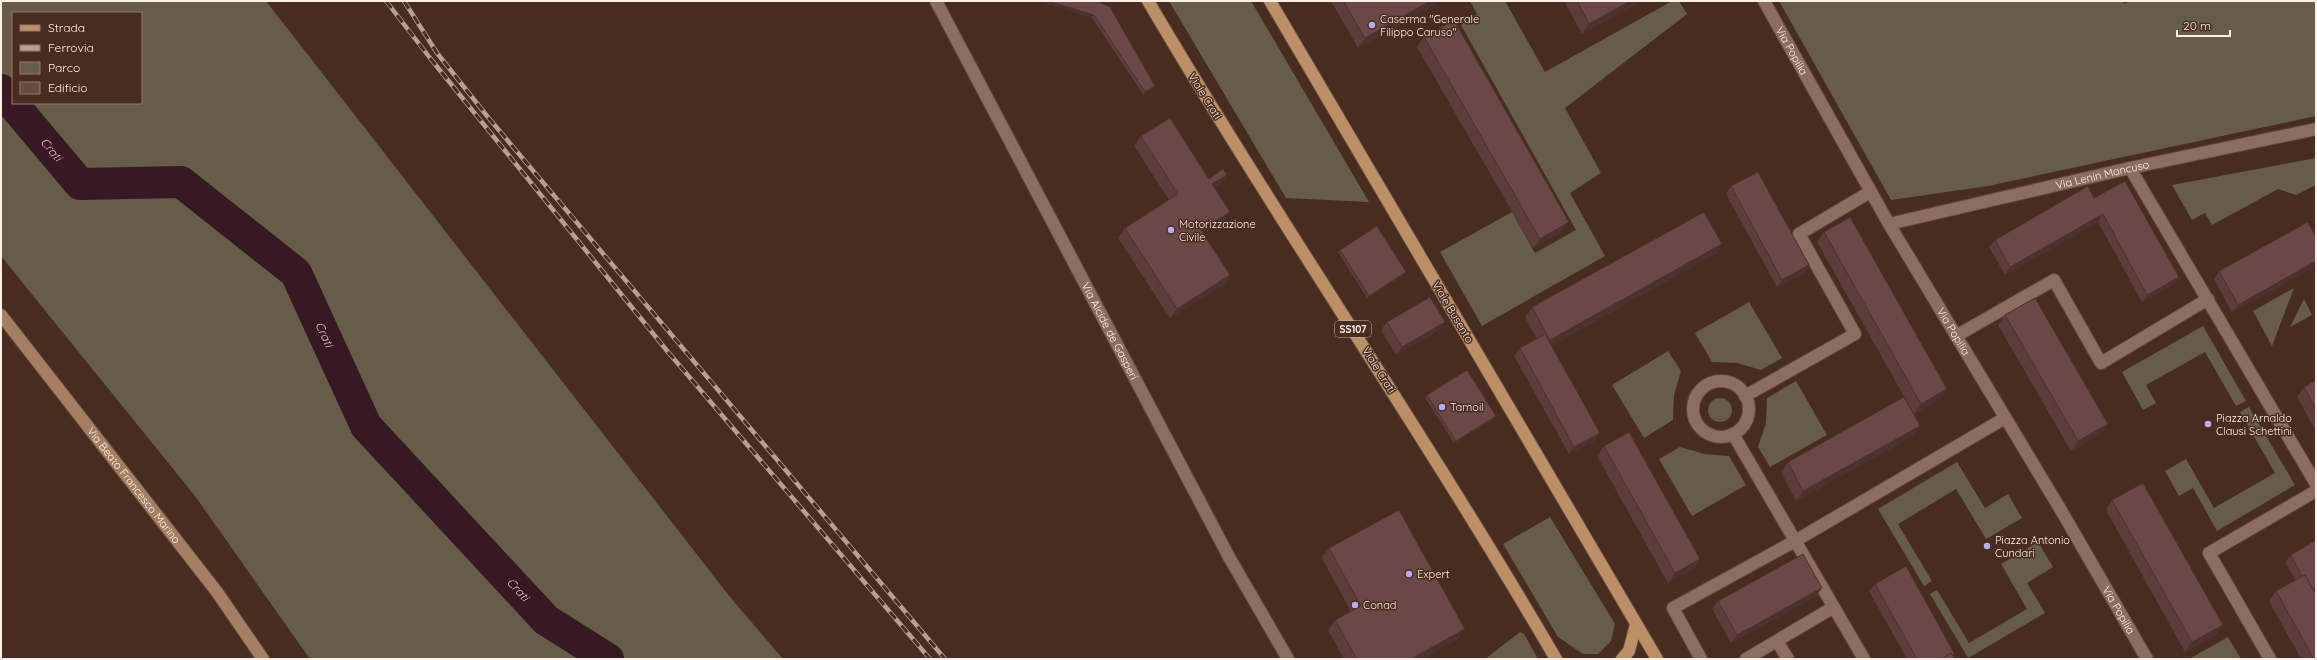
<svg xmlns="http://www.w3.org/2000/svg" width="2317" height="660" viewBox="0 0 2317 660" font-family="Quicksand,sans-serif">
<rect width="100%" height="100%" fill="#482c20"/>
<path fill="#655d47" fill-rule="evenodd" d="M1 1H266L730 597 783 659H310L195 496 1 256ZM13 13H141V103H13Z
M1169 1H1251L1369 202 1286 198Z
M1470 1H1505L1545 72 1672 1H1679L1687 14 1565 108 1601 173 1570 193 1605 256 1482 326 1440 252 1512 212 1535 253 1576 230 1461 25 1477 14Z
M1779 1H2316V116L1988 186 1891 200Z
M2316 158V185L2296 195 2278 189 2212 225 2205 213 2192 220 2172 185Z
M2294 288 2272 346 2253 311Z
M2304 299 2312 315 2290 327Z
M1749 302 1782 358 1761 370 1737 363 1712 362 1695 333Z
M2203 326 2246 401 2236 406 2205 352 2146 385 2156 403 2143 410 2122 372Z
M1668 351 1681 371 1674 395 1673 420 1644 438 1612 385Z
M1796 381 1827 435 1770 467 1758 447 1766 423 1767 398Z
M1708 410a12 12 0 1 1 24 0a12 12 0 1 1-24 0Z
M2249 407 2295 485 2217 531 2193 488 2179 496 2165 471 2186 459 2214 508 2275 473 2240 412Z
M1680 447 1704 454 1729 456 1746 485 1692 516 1659 459Z
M1957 462 1985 508 2008 494 2022 518 1986 539 1956 489 1898 524 1932 581 1924 586 1878 509Z
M1550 517 1615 624 1611 641 1598 654H1583L1558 637 1503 544Z
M2038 542 2053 567 2027 583 2045 613 1968 658 1930 594 1937 590 1969 643 2027 609 2001 564Z
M1520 632 1524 634 1538 659H1485Z
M2228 637 2241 659H2189Z"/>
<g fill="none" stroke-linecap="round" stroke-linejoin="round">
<path stroke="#361922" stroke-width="32" id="s1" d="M1 90 80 184 181 182 296 273 366 426 546 620 608 659"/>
<g stroke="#5f493e" stroke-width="14">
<g id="street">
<path id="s2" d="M936 1 1229 557 1288 659"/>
<path id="s3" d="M1764 1 1889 224 2062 512 2147 659"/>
<path d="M2130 168 2316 484"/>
<path id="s4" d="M1889 224 2130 168 2316 129"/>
<path d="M1956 336 2054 280 2101 363 2208 299"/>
<circle cx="1721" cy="409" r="28"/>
<path d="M1745 396 1855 334 1799 234 1870 192"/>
<path d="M1733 434 1864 659"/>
<path d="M1777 641 1788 659"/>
<path d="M1701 659 1673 608 1795 541 2005 418"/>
<path d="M1746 659 1834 607"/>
<path d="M2270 659 2209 553 2316 491"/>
</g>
</g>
<g stroke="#5f493e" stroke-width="14">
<g id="secondary">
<path id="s5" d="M1 315 217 592 263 659"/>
</g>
</g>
<g stroke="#5f493e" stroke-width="14">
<path id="primary" d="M1148 1C1279 223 1426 436 1556 659
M1270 1 1657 659
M1622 659 1629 651 1636 624"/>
</g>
<use href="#street" stroke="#8d6d5f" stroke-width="12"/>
<use href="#secondary" stroke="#a57e63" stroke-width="12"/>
<use href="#primary" stroke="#bc8f66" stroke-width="12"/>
<g stroke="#b5a097" stroke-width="4.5">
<path id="rail" d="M386 1 430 58 668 352 930 659
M404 1 437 53 487 116 945 659"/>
</g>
<use href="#rail" stroke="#482c20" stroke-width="3" stroke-dasharray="9" stroke-linecap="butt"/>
</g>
<path fill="#5c3d3b" d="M1043 1H1097L1153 89 1143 94 1092 18 1042 2Z
M1331 1H1440L1358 48Z
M1564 1H1641L1582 34Z
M2122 1H2130L2124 4Z
M1424 37 1562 232 1533 248 1417 47Z
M1141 136 1209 179 1227 175 1220 185 1215 188 1230 212 1223 222 1203 234 1230 275 1223 285 1170 318 1118 238 1125 228 1169 200 1134 146Z
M1731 186 1809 265 1804 273 1777 287 1726 194Z
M2094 198 2179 277 2173 285 2142 302 2098 222 2005 275 1989 247 1995 240Z
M1824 232 1940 399 1914 414 1817 242Z
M2316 237V266L2232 312 2214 279 2219 271Z
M1722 244 1715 254 1551 346 1594 441 1569 454 1514 356 1520 348 1537 339 1525 317 1532 307Z
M1340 250 1406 272 1404 275 1367 298 1338 252Z
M2005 315 2108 424 2101 434 2071 451 1998 325Z
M1387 322H1445L1439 330 1396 355 1381 330Z
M2316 380V431L2297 397 2304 387Z
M1427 395 1496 416 1494 419 1454 443 1425 398Z
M1920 426 1913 436 1796 501 1781 472 1788 462Z
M1604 446 1700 559 1693 569 1668 583 1597 456Z
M2112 500 2216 635 2185 652 2106 510Z
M2316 540V593L2315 594 2316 659H2301L2269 601 2276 591 2295 580 2285 562 2291 555Z
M1329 548 1465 629 1458 639 1422 659H1344L1328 630 1335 620 1351 612 1322 558Z
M1875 584 1954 653 1953 656 1955 659H1907L1869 591Z
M1816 596 1731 643 1712 609 1718 601Z"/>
<path fill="#4b3230" d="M1043 1H1048L1094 15 1092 18 1042 2Z
M1430 1H1440L1358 48 1365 38Z
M1630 1H1641L1582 34 1589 24Z
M2126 1H2130L2124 4Z
M1155 86 1153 89 1143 94 1145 92Z
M1227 175 1220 185 1205 194 1212 184Z
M1230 212 1223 222 1194 240 1201 230Z
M2103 214 2098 222 2005 275 2010 267Z
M1569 222 1562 232 1533 248 1540 239Z
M1722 244 1715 254 1543 350 1550 340Z
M2316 261V266L2232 312 2238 305Z
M1809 265 1804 273 1777 287 1782 280Z
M1406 272 1404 275 1367 298 1369 296Z
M1230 275 1223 285 1170 318 1177 309Z
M2179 277 2173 285 2142 302 2147 295Z
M1445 322 1439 330 1396 355 1402 347Z
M1947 389 1940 399 1914 414 1921 404Z
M1496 416 1494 419 1454 443 1456 441Z
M2108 424 2101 434 2071 451 2078 441Z
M1920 426 1913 436 1796 501 1803 491Z
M1600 433 1594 441 1569 454 1574 447Z
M1700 559 1693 569 1668 583 1675 573Z
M1822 588 1816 596 1731 643 1737 635Z
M2316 588V593L2305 599 2311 591Z
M2223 625 2216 635 2185 652 2192 642Z
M1465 629 1458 639 1422 659H1411Z"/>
<path fill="#6b4745" stroke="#4b3230" d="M1048 1H1097L1110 7 1155 86 1145 92 1094 15Z
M1343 1H1430L1365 38Z
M1577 1H1630L1589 24Z
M1454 20 1569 222 1540 239 1424 37Z
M1170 118 1209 179 1223 169 1227 175 1212 184 1230 212 1201 230 1230 275 1177 309 1125 228 1178 194 1141 136Z
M1758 172 1809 265 1782 280 1731 186Z
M2125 181 2179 277 2147 295 2103 214 2010 267 1995 240 2088 186 2094 198Z
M1704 212 1722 244 1550 340 1532 307Z
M1850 217 1947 389 1921 404 1824 232Z
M2308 222 2316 237V261L2238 305 2219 271Z
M1377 226 1406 272 1369 296 1340 250Z
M1430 297 1445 322 1402 347 1387 322Z
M2035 298 2108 424 2078 441 2005 315Z
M1545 334 1600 433 1574 447 1520 348Z
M1467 370 1496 416 1456 441 1427 395Z
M2316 380V409L2304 387Z
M1904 397 1920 426 1803 491 1788 462Z
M1629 432 1700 559 1675 573 1604 446Z
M2143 483 2223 625 2192 642 2112 500Z
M1399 510 1465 629 1411 659H1357L1335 620 1361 606 1329 548Z
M2316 540V588L2313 590 2305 575 2302 576 2291 555Z
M1803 554 1822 588 1737 635 1718 601Z
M1906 566 1954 653 1952 655 1951 653 1942 659H1917L1875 584Z
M2305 575 2316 595V659H2314L2276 591Z
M1951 653 1955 659H1942Z"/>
<g fill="#baaaf6" stroke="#482c20" stroke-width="1.5">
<circle cx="1372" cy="25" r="4"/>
<circle cx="1171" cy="230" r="4"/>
<circle cx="1442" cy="407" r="4"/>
<circle cx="2208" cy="424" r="4"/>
<circle cx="1987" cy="546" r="4"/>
<circle cx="1409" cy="574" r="4"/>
<circle cx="1355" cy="605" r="4"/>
</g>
<g text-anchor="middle" stroke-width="3" stroke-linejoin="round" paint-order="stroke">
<rect fill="#482c20" stroke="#c7b4ac" stroke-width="1" x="1335" y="321" width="36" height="16" rx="3"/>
<g font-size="10" font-weight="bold" fill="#feefe8">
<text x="1353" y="333">SS107</text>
</g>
<g font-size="11" fill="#feefe8" stroke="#482c20" text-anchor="start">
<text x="1380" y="23">Caserma "Generale<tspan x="1380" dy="13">Filippo Caruso"</tspan></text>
<text x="1179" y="228">Motorizzazione<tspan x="1179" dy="13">Civile</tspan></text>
<text x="1450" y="411">Tamoil</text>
<text x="2216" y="422">Piazza Arnaldo<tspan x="2216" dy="13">Clausi Schettini</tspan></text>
<text x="1995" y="544">Piazza Antonio<tspan x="1995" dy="13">Cundari</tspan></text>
<text x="1417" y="578">Expert</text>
<text x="1363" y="609">Conad</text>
</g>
<g font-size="11" fill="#feefe8" stroke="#482c20">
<text dy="4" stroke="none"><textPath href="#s3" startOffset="57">Via Popilia</textPath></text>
<text transform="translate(1205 96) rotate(58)" y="4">Viale Crati</text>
<text dy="4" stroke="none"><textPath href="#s4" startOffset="219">Via Lenin Mancuso</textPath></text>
<text transform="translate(1453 312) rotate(59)" y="4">Viale Busento</text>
<text dy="4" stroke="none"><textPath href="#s2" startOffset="373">Via Alcide de Gasperi</textPath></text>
<text dy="4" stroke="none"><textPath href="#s3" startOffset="381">Via Popilia</textPath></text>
<text transform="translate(1379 370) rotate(58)" y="4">Viale Crati</text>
<text dy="4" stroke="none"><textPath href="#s5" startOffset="216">Via Beato Francesco Marino</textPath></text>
<text dy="4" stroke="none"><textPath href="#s3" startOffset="705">Via Popilia</textPath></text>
</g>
<g font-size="12" font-style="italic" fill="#f2b1c4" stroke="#482c20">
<text dy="4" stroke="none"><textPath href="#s1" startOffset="78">Crati</textPath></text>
<text dy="4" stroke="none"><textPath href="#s1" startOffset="438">Crati</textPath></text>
<text dy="4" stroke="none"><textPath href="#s1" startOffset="762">Crati</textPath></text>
</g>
</g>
<rect width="2317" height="660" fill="none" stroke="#feefe8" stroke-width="4"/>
<rect x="12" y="12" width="130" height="92" fill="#482c20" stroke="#917a70"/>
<rect x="20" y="25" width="20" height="6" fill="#bc8f66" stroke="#917a70"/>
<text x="48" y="32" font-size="12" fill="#feefe8">Strada</text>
<rect x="20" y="45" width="20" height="6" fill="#b5a097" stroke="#917a70"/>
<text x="48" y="52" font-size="12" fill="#feefe8">Ferrovia</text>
<rect x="20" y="62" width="20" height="12" fill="#655d47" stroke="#917a70"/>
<text x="48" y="72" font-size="12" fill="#feefe8">Parco</text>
<rect x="20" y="82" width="20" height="12" fill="#6b4745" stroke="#917a70"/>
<text x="48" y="92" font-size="12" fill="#feefe8">Edificio</text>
<path d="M2177 30v6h53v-6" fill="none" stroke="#feefe8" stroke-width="2"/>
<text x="2183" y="30" font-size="12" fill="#feefe8" stroke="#482c20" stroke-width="3" paint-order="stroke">20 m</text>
</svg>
